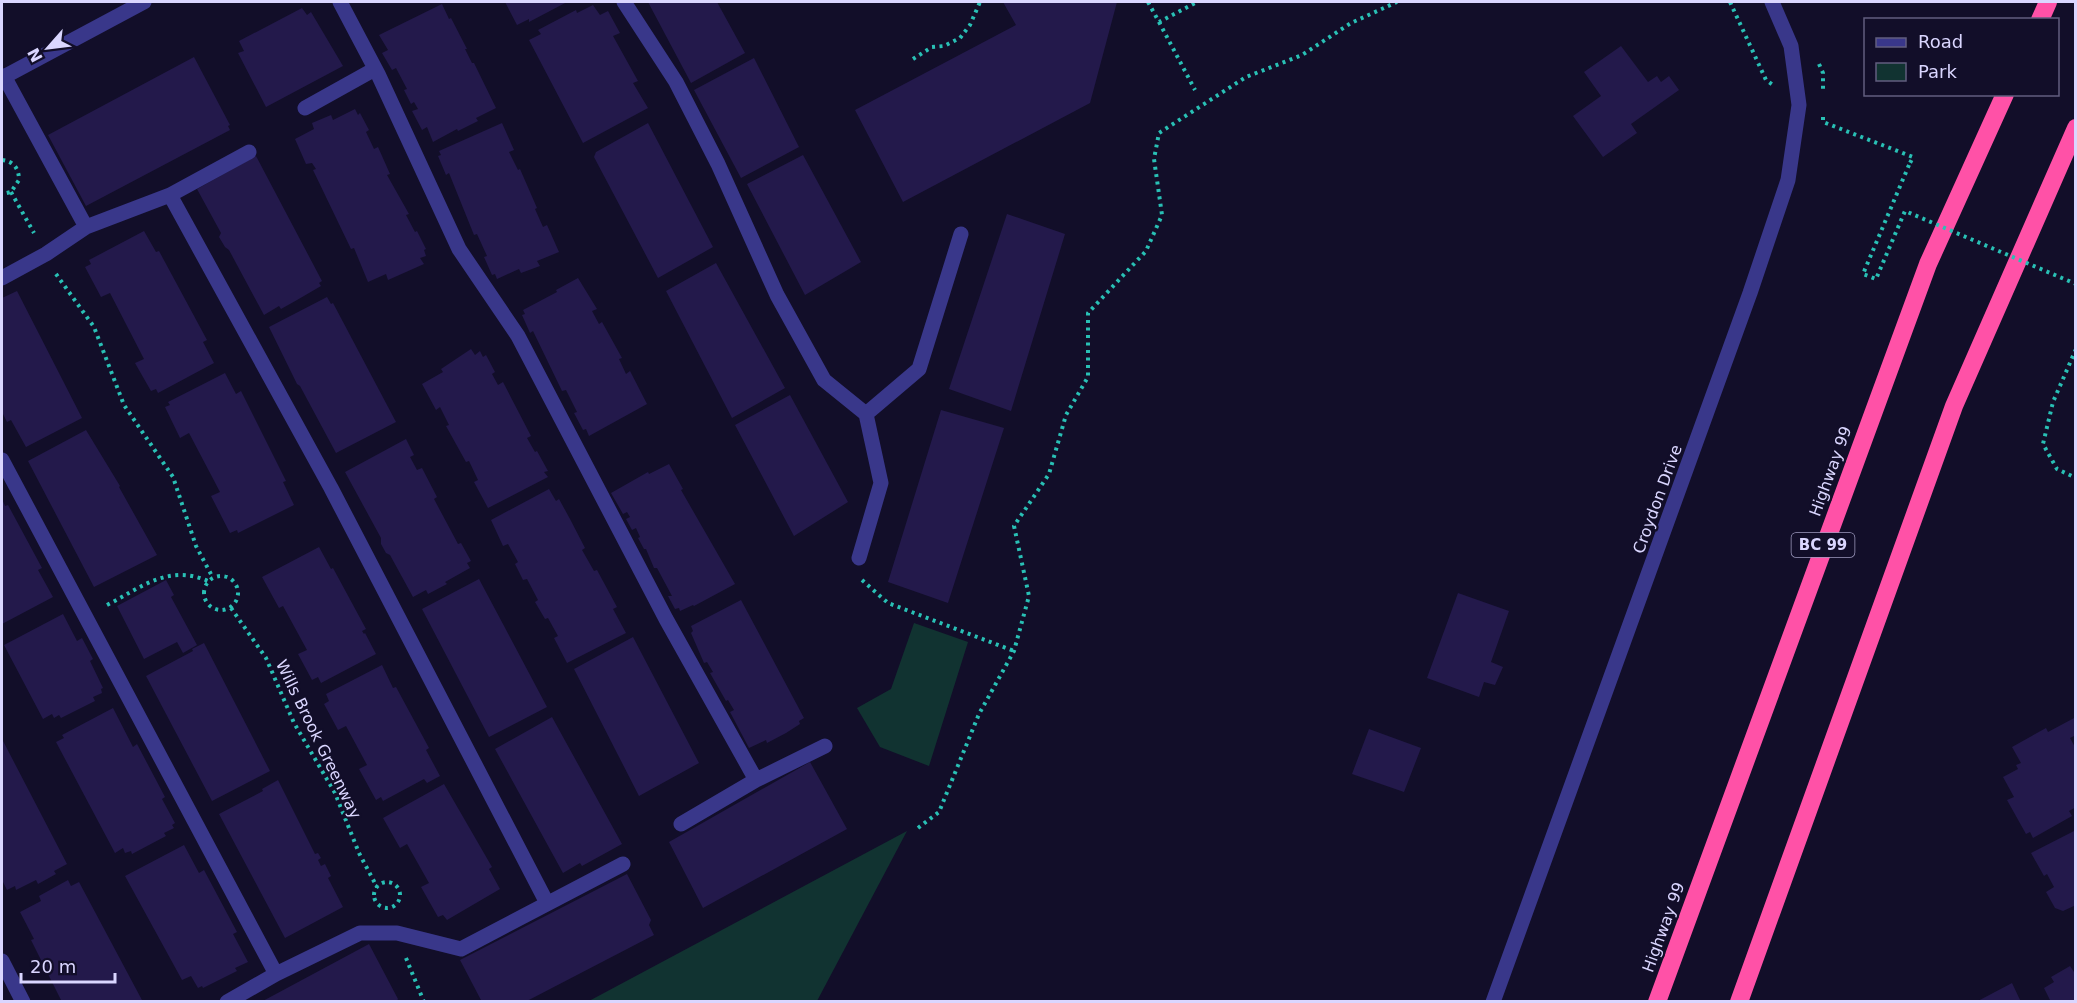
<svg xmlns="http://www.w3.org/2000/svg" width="2077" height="1003" viewBox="0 0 2077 1003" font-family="'DejaVu Sans',sans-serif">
<rect width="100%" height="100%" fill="#120e29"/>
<path fill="#113331" d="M914 623 968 642 929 766 880 747 857 708 891 689Z
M907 831 817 1001H589Z"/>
<path fill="#23194b" d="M505 2H567L529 22V19L517 25Z
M648 2H717L745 53 691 83Z
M1003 2H1117L1090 103 903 202 855 110 1016 25Z
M442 4 449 19 451 18 467 49H465L472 63H474L496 108 476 118 478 121 458 131 457 129 433 142 427 127 422 130 412 111 418 109 414 102 411 104 404 90 407 89 396 68 392 70 382 53 388 50 379 35Z
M593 5 600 15 608 11 620 33 613 36 638 81 633 83 648 108 583 143 529 40 541 34 538 30 576 10 577 13Z
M302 8 307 15 311 12 343 66 266 107 238 53 244 51 239 41Z
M1621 46 1648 82 1657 76 1661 82 1669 76 1679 90 1631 124 1637 133 1603 157 1573 116 1601 96 1584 72Z
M194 57 230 125 228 126 230 130 86 206 48 135Z
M754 58 799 147 741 178 694 90Z
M355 109 358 115 360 113 369 130 366 132 374 149 378 147 390 174 387 175 409 214 406 215 415 232 417 231 426 249 424 250 426 256 420 258 424 264 388 280 386 274 368 282 354 248 351 249 313 170 316 169 312 163 306 164 295 139 314 129 312 123 331 115 333 120Z
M502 123 514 150 509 152 518 170 520 169 537 208 535 209 543 227 547 225 559 252 537 261 540 266 521 273 519 269 497 279 495 274 492 275 484 257 487 256 477 234 474 235 449 173 446 175 438 156 441 155 439 151Z
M648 123 713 247 658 278 594 157 596 152Z
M803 155 861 262 805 295 747 184Z
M256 156 322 281 319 283 321 286 297 300 281 309 279 306 264 315 229 250 225 247 219 237 221 233 197 189Z
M1007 214 1065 234 1011 411 949 389Z
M144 231 156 252 159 251 207 340 203 342 214 363 158 393 156 389 151 391 135 363 144 359 110 293 101 297 85 267 91 264 89 260Z
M716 263 785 388 732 418 666 291Z
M578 278 597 309 592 311 599 324 602 322 622 358 619 359 626 374 630 371 647 404 589 436 586 429 583 430 574 413 577 412 566 390 562 391 533 331 530 333 522 315 525 314 523 310 557 292 556 290Z
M17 291 82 418 26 447 11 420 7 422 2 412V298Z
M327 297 331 304 333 303 396 422 336 453 300 386 297 384 269 327Z
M471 349 475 355 480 351 483 357 486 355 495 372 492 374 498 385 503 382 531 436 527 438 535 452 537 451 548 471 544 472 548 477 488 508 474 482 478 480 469 461 466 462 446 426 449 425 440 407 436 410 422 384 443 372 441 369Z
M225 373 236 394 241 391 286 481 283 482 294 505 238 533 237 530 230 533 211 496 220 492 189 433 180 438 165 407 170 405 168 402Z
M790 395 848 502 794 536 735 425Z
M941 410 1004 428 948 603 888 582Z
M86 430 120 486 119 487 157 555 94 587 28 461Z
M406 439 414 455 410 457 417 470 422 468 437 497 434 499 458 544 461 543 471 561 467 563 470 568 445 582 447 584 428 594 426 590 413 597 390 555 386 553 381 544V538L345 472Z
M669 464 683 489 681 490 735 584 694 606 693 605 680 611 679 608 675 609 668 596H672L657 568H654L646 549H644L638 538 640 537 636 528 632 530 626 519 630 517 627 512 623 514 611 493 648 472 649 474Z
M549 489 556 501 559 499 570 519 585 548 582 550 594 571 597 570 617 607 613 609 626 633 567 663 554 638 558 636 548 618 545 619 535 602 538 600 527 579 523 580 515 564 518 562 508 544 503 546 491 520Z
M2 499 5 506 8 505 42 568 38 570 53 597 2 624Z
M319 547 331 569 333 568 366 629 362 631 364 634 365 633 376 654 321 683 318 677 312 680 298 654 307 650 283 606 279 608 262 577Z
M479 579 547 707 489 737 422 609Z
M166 580 174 595 171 597 197 645 183 653 177 642 144 659 117 606Z
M1458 593 1509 611 1491 662 1503 667 1495 685 1484 682 1479 697 1427 678Z
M741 600 804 718 799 721 800 724 786 733 767 743 766 740 749 748 730 712 734 710 728 700 726 701 710 673 713 672 707 662 704 663 691 633 693 631 691 626Z
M63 614 77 641 82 638 93 659 90 661 103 688 101 689 102 693 93 697 95 701 61 718 59 715 54 718 52 714 43 719 4 645Z
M633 637 699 763 639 796 574 669Z
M204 643 270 771 212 801 146 676 193 651 192 649Z
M382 665 393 688 396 687 429 748 426 750 440 776 427 783 424 779 383 801 381 797 376 800 359 769 367 765 346 726 338 730 324 704 329 701 326 694Z
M113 708 133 747 137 744 165 797 162 799 175 823 172 825 174 828 164 833 166 836 132 854 131 851 125 853 123 848 115 853 56 742 64 738 62 735Z
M552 717 622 844 582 866 580 863 563 873 495 749Z
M2076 717V735L2070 738 2076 749V807L2069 811 2072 816 2033 838 2030 832 2026 834 2007 800 2014 797 2003 777 2018 769 2016 765 2021 763 2012 747 2046 728 2048 732Z
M1369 729 1421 748 1404 792 1352 774Z
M2 739 67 864 54 871 56 874 38 884 36 880 16 890 15 886 7 890 2 880Z
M810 762 847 829 703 908 669 842Z
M278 780 315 854 318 853 321 858 318 860 321 866 325 864 331 876 328 878 343 907 285 938 219 814 263 791 262 789Z
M444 784 492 867 489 869 500 889 447 920 443 915 438 917 421 887 429 883 407 844 400 848 383 818Z
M2076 830V905L2063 911 2055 908 2046 892 2054 887 2047 874 2044 876 2031 853Z
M184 845 199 873 204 870 237 932 233 934 248 962 235 968 237 971 203 988 202 986 198 988 191 976 182 980 125 876Z
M627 874 651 920 649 925 654 935 525 1002H482L460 960Z
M68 880 71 886 79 882 143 1002H62L31 940 34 939 20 912 41 901 39 896Z
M369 944 398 999 396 1002H261Z
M2070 966 2074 972 2076 971V1002H2051L2044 988 2054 982 2051 977Z
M2012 983 2021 1002H1976Z"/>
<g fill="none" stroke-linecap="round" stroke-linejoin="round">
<path stroke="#29c0b5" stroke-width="4" stroke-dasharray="3 4.5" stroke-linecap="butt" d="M1148 2 1159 22 1197 2
M1730 2 1766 80 1773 85
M1159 22 1195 90
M913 59 932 47 944 46 960 38 970 25 980 2
M1819 64 1823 73V89
M1823 117V122L1913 157 1909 165
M2 160C13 161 19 168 19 180L11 192 2 194
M11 192 34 233
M56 274 94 327 124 405 173 477 196 546 213 578
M2076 349 2053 402 2043 444 2057 469 2076 478
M204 593a17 17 0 1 1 34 0a17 17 0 1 1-34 0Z
M862 580 888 603 1014 651
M107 605C142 587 168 564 208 581
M231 608 266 658 294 723 335 793 359 853 377 887
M918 828 939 812 979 714 1014 651 1029 596 1014 526 1049 474 1066 415 1088 377V313L1146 251 1162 215 1154 159 1159 133 1246 77 1302 55 1351 23 1397 2
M374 895a13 13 0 1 1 26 0a13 13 0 1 1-26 0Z
M406 958 424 1002"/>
<path stroke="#39378a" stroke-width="15" d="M340 2 378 74 459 249 518 336 666 619 756 780
M624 2 676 82 718 164 777 295 824 380 866 414 881 483 859 558
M305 108 375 69
M170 195 331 488 547 903
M86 227 170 195 249 152
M2 278 46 254 86 227 4 76
M866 414 919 369 961 234
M2 460 276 974
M681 824 756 780 825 746
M2 961 23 1002
M227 1002 276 974 360 933H397L461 949 623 864"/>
<path stroke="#39378a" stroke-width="15" d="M2 78 144 2"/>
<path stroke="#39378a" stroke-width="15" d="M1493 1002 1750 293 1788 180 1799 105 1791 46 1772 2"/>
<path stroke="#ff51a7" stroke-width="18" d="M2040 20 2048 2
M1657 1002 1928 264 2005 94
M1739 1002 1954 406 2076 128"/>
<path stroke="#29c0b5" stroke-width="4" stroke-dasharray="3 4.5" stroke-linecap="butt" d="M1909 165 1863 274 1876 279 1905 211 2076 284"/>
</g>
<g text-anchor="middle" stroke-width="4.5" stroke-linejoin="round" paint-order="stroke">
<rect fill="#120e29" stroke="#9e9abf" stroke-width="1.5" x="1791.5" y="533" width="63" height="24" rx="4.5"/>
<g font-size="15" font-weight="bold" fill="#dad6ff">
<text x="1823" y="550">BC 99</text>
</g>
<g font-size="16" fill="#dad6ff" stroke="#120e29">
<text transform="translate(1830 471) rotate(-70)" y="6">Highway 99</text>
<text transform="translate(1657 499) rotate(-70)" y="6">Croydon Drive</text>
<text transform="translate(319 739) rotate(64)" y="6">Wills Brook Greenway</text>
<text transform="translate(1663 927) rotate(-70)" y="6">Highway 99</text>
</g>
</g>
<rect width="2077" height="1003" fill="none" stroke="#dad6ff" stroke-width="6"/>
<rect x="1864" y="18" width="195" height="78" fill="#120e29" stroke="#625e7f" stroke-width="1.5"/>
<rect x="1876" y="38" width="30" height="9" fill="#39378a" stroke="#625e7f" stroke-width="1.5"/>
<text x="1918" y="48" font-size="18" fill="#dad6ff">Road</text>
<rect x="1876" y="63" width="30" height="18" fill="#113331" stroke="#625e7f" stroke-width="1.5"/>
<text x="1918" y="78" font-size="18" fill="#dad6ff">Park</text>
<g transform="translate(48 48) rotate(242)" stroke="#120e29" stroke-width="4.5" paint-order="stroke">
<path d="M0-4.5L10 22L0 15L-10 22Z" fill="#dad6ff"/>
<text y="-9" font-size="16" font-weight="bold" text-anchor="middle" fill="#dad6ff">N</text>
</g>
<path d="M21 973v9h94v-9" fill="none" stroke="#dad6ff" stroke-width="3"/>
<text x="30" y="973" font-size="18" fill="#dad6ff" stroke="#120e29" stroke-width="4.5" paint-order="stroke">20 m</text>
</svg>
